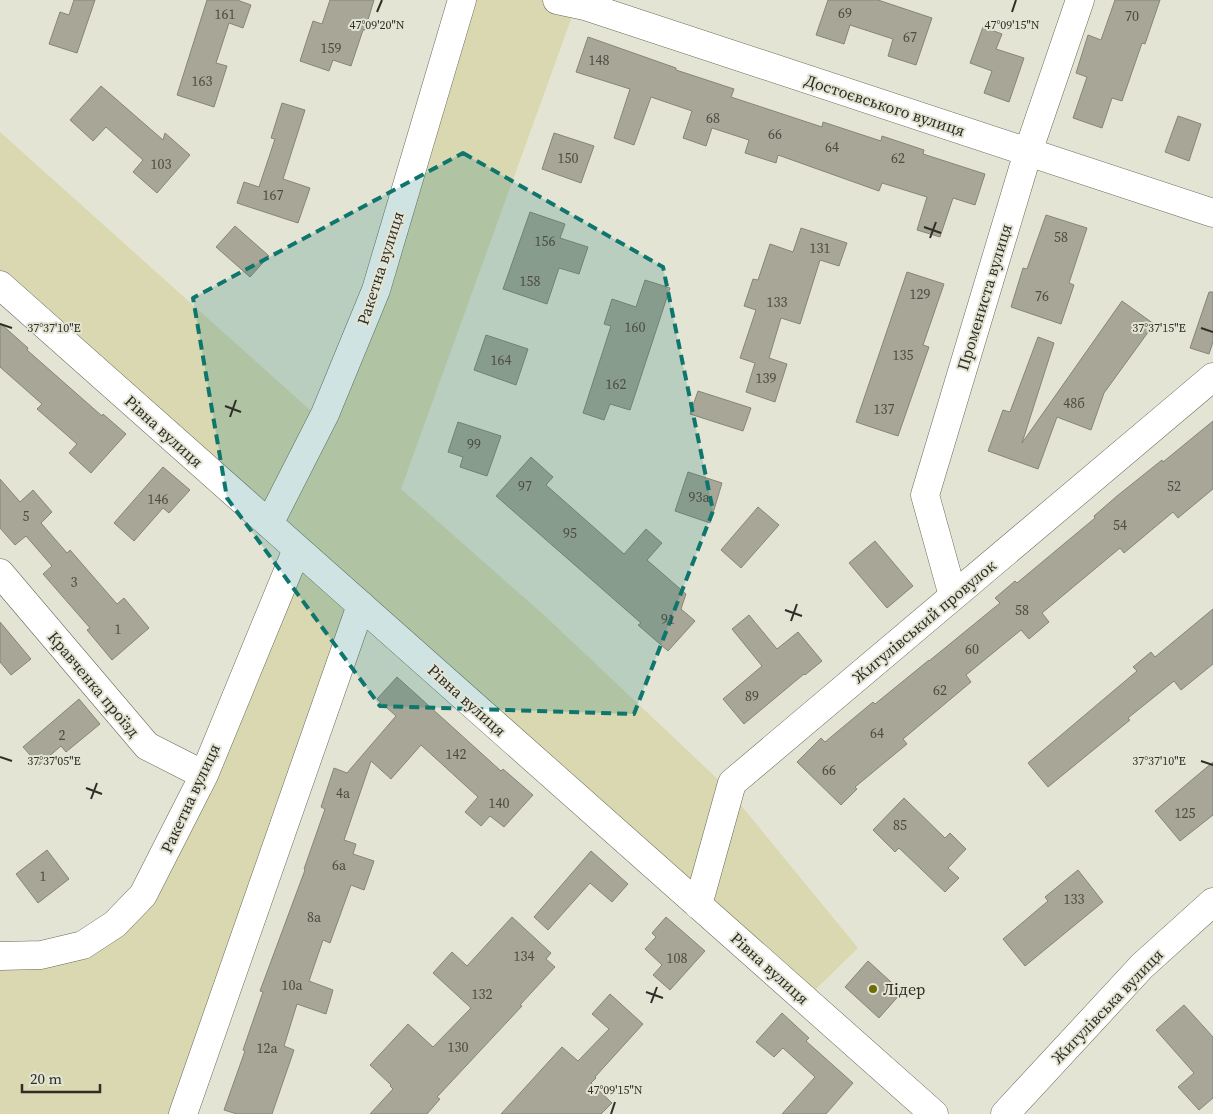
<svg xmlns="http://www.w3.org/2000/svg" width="1213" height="1114" viewBox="0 0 1213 1114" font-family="'Source Serif 4',serif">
<rect width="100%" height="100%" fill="#e4e4d4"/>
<path fill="#d9d8b1" d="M471 0H578L401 489 543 614 725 786 695 891 356 593 174 1114H0V967L121 931 305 549 0 279V132L329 427Z
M735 798 858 948 812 993 707 901Z"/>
<path fill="#a7a697" stroke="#868676" d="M74 0H95L77 53 49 44 60 12 69 15Z
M207 0H237L251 5 243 28 229 23 216 63 227 66 214 107 177 95Z
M330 0H374L365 30H363L351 66 333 60 329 71 300 61 313 21 322 24Z
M828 0H878L932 18 916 65 888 56 893 39 850 25 844 44 816 35Z
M1115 0H1160L1145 44 1142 43 1122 101 1112 98 1102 128 1073 118 1087 77 1076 73 1088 35 1101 40Z
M983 27 1002 34 996 49 1024 58 1009 102 984 93 992 71 970 63Z
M588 37 676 68V70L734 89 731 97 822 127 823 122 881 141 882 136 924 150 923 154 985 174 975 205 953 198 940 237 917 230 927 197 882 183 879 191 778 155 776 163 745 153 749 140 712 128 706 146 683 138 692 111 651 97 634 145 614 138 630 89 576 72Z
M101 86 163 140 165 133 190 155 157 193 133 172 143 160 106 127 93 141 70 120Z
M282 103 305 110 283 179 310 188 298 223 237 203 244 182 259 187 275 139 271 138Z
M1178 116 1201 124 1189 161 1165 152Z
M554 133 594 146 581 183 542 169Z
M530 212 565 224 560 238 588 247 579 274 559 268 547 304 503 289Z
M1046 215 1087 228 1069 283 1074 285 1061 324 1011 307 1023 268 1027 269Z
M235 226 269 256 250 277 216 247Z
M801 228 847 243 839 266 820 260 800 324 781 318 769 358 787 364 775 402 746 392 755 363 740 358 756 310 744 306 753 279 758 280 770 244 793 252Z
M907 272 944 284 923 345 929 347 898 436 856 422Z
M645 280 670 288 630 410 610 404 604 420 583 413 611 326 604 324 612 299 636 307Z
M1209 292H1213V342L1209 354 1190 348Z
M1122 301 1154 324 1104 393 1091 430 1057 417 1038 469 988 451 1003 410 1010 412 1038 337 1054 343 1022 443Z
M0 323 28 348 27 350 102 416 103 414 126 434 91 473 69 453 77 444 37 409 42 404 0 367Z
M486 335 528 349 516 385 474 370Z
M698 391 751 408 743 431 690 414Z
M1213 421V489L1178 518 1173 512 1124 553 1120 548 1042 613 1049 622 1029 639 1021 630 966 675 971 682 903 739 907 744 855 787 857 789 841 805 797 762 821 738 825 742 873 702 875 704 929 660V661L1000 603 995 598 1015 581 1017 583 1095 518 1094 516 1117 496 1162 460 1163 462Z
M458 422 501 436 487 476 460 467 463 457 448 452Z
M531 457 553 477 546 485 624 554 646 529 662 543 647 560 686 594 681 609 695 621 668 651 638 625 641 623 496 496Z
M163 467 190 490 169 513 163 508 134 541 114 523Z
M688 472 722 483 710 523 675 511Z
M0 479 20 502 33 490 52 512 41 523 67 553 70 550 117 604 124 598 149 628 112 660 87 630 90 628 43 574 52 566 26 536 15 545 0 528Z
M758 507 779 525 741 568 721 550Z
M875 541 913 586 887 608 849 563Z
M1213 609V664L1181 690 1174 681 1128 718 1130 720 1048 787 1028 763 1137 671 1133 667 1151 652 1155 657Z
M749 615 777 649 798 632 822 661 805 675 804 674 744 724 723 699 762 666 732 629Z
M0 622 31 659 11 675 0 662Z
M397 677 501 771 503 769 533 795 504 827 490 816 481 826 465 812 478 797 421 745 391 779 371 761 344 840 356 844 353 854 374 861 364 890 351 885 330 943 323 940 309 981 333 990 326 1014 297 1004 284 1046 294 1050 272 1114H237L224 1110 245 1051 243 1050 263 992 260 991 305 870 304 869 325 809 321 807 334 768 347 773 396 716 377 699Z
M79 699 100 724 66 752 61 746 39 765 23 747Z
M1213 762V815L1180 841 1155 811Z
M904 798 945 838 950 833 966 849 948 868 959 878 945 892 899 848 895 852 873 830Z
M47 850 69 879 38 903 16 874Z
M591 851 628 884 612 902 590 883 548 930 534 917Z
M1078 870 1103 902 1025 966 1003 939 1048 901 1045 897Z
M512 917 551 953 546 959 555 967 520 1005 522 1006 437 1097 440 1099 427 1114H370L393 1089 390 1086 391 1085 370 1065 408 1024 433 1047 471 1008 433 973 452 952 467 966Z
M666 917 705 951 670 990 653 975 662 965 645 949 656 937 652 933Z
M868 961 902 992 879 1018 845 987Z
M610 994 643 1024 595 1077 596 1078 591 1083 612 1103 601 1114H501L562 1047 578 1061 609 1029 592 1014Z
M1184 1005 1213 1037V1098L1199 1110 1178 1087 1194 1073 1156 1030Z
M782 1013 809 1038 806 1041 853 1083 826 1114H782L815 1077 783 1048 774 1057 756 1042Z"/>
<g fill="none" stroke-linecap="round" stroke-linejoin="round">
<g stroke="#69695a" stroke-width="29">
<path id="minor" d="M557 0 585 6 1213 213
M0 285 934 1114
M269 524 325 414 376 290 462 0
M0 573 147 746 204 775
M953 596 925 495 1028 152 1080 0
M698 905 732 783 1213 377
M0 956 41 955 83 945 115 924 143 895 204 775 297 549
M183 1114 361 605
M1005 1114 1142 966 1213 902"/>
</g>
<use href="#minor" stroke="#fff" stroke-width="28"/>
</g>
<path fill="#0f766e" fill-opacity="0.2" stroke="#0f766e" stroke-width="4" stroke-dasharray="10 6" stroke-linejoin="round" d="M463 153 663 267 713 511 634 714 380 706 227 498 193 298Z"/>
<path fill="none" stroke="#2e2e27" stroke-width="2" d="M377 12 382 0M1012 12 1016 0M924 227 941 233M930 238 936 222M0 324 12 328M1201 328 1213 332M225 406 241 412M230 417 236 400M785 610 802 616M791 621 797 604M0 757 12 761M1201 761 1213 765M86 788 102 794M91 799 97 783M646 992 663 998M651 1003 657 987M611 1114 615 1102"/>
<circle fill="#6f6b06" stroke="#e4e4d4" stroke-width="2" cx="873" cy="989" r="5"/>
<g text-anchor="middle" stroke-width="4" stroke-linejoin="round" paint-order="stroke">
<g font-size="14" fill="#4c4c43">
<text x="845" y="18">69</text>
<text x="225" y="19">161</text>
<text x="1132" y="21">70</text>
<text x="910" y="42">67</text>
<text x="331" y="53">159</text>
<text x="599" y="65">148</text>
<text x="202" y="86">163</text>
<text x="713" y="123">68</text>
<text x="775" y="139">66</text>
<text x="832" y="152">64</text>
<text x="568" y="163">150</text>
<text x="898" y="163">62</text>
<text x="161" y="169">103</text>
<text x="273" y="200">167</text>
<text x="1061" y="242">58</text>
<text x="545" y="246">156</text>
<text x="820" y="253">131</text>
<text x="530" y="286">158</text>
<text x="920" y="299">129</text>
<text x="1042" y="301">76</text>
<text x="777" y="307">133</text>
<text x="635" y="332">160</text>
<text x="903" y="360">135</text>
<text x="501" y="365">164</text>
<text x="766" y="383">139</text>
<text x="616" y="389">162</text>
<text x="1074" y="408">48б</text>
<text x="884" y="414">137</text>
<text x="474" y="449">99</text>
<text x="525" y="491">97</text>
<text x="1174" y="491">52</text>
<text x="699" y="502">93а</text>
<text x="158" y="504">146</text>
<text x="26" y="521">5</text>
<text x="1120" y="530">54</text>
<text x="570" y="538">95</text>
<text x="74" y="587">3</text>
<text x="1022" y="615">58</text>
<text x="668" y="624">91</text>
<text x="118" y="634">1</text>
<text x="972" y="654">60</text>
<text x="940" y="695">62</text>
<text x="752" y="701">89</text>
<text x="877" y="738">64</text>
<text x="62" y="740">2</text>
<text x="456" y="759">142</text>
<text x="829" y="775">66</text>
<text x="343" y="798">4а</text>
<text x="499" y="808">140</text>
<text x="1185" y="818">125</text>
<text x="900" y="830">85</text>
<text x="339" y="870">6а</text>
<text x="43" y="881">1</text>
<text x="1074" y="904">133</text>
<text x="314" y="922">8а</text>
<text x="524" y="961">134</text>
<text x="677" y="963">108</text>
<text x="292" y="990">10а</text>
<text x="482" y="999">132</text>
<text x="458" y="1052">130</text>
<text x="267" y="1053">12а</text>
</g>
<g font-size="16" fill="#2e2e27" stroke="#e4e4d4">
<text transform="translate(885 105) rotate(18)" y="6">Достоєвського вулиця</text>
<text transform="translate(380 268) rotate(-72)" y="6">Ракетна вулиця</text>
<text transform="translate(984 297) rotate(-73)" y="6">Промениста вулиця</text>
<text transform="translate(164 431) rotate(42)" y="6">Рівна вулиця</text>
<text transform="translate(924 621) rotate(-40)" y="6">Жигулівський провулок</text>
<text transform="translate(94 684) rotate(50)" y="6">Кравченка проїзд</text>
<text transform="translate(467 700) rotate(42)" y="6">Рівна вулиця</text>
<text transform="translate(190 798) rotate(-65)" y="6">Ракетна вулиця</text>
<text transform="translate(770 968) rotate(42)" y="6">Рівна вулиця</text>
<text transform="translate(1107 1006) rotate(-46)" y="6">Жигулівська вулиця</text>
</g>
<g font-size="16" fill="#2e2e27" stroke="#e4e4d4" text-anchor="start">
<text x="883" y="995">Лідер</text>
</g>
</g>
<g font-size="12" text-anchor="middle" fill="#2e2e27" stroke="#e4e4d4" stroke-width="4" stroke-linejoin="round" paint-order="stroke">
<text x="377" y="29">47°09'20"N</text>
<text x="1012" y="29">47°09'15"N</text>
<text x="1159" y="332">37°37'15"E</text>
<text x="54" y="332">37°37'10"E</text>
<text x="1159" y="765">37°37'10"E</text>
<text x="54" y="765">37°37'05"E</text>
<text x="615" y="1094">47°09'15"N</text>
</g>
<path d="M22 1084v8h78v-8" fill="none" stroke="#2e2e27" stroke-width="2.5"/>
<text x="30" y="1084" font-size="15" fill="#2e2e27" stroke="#e4e4d4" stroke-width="4" paint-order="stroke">20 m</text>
</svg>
